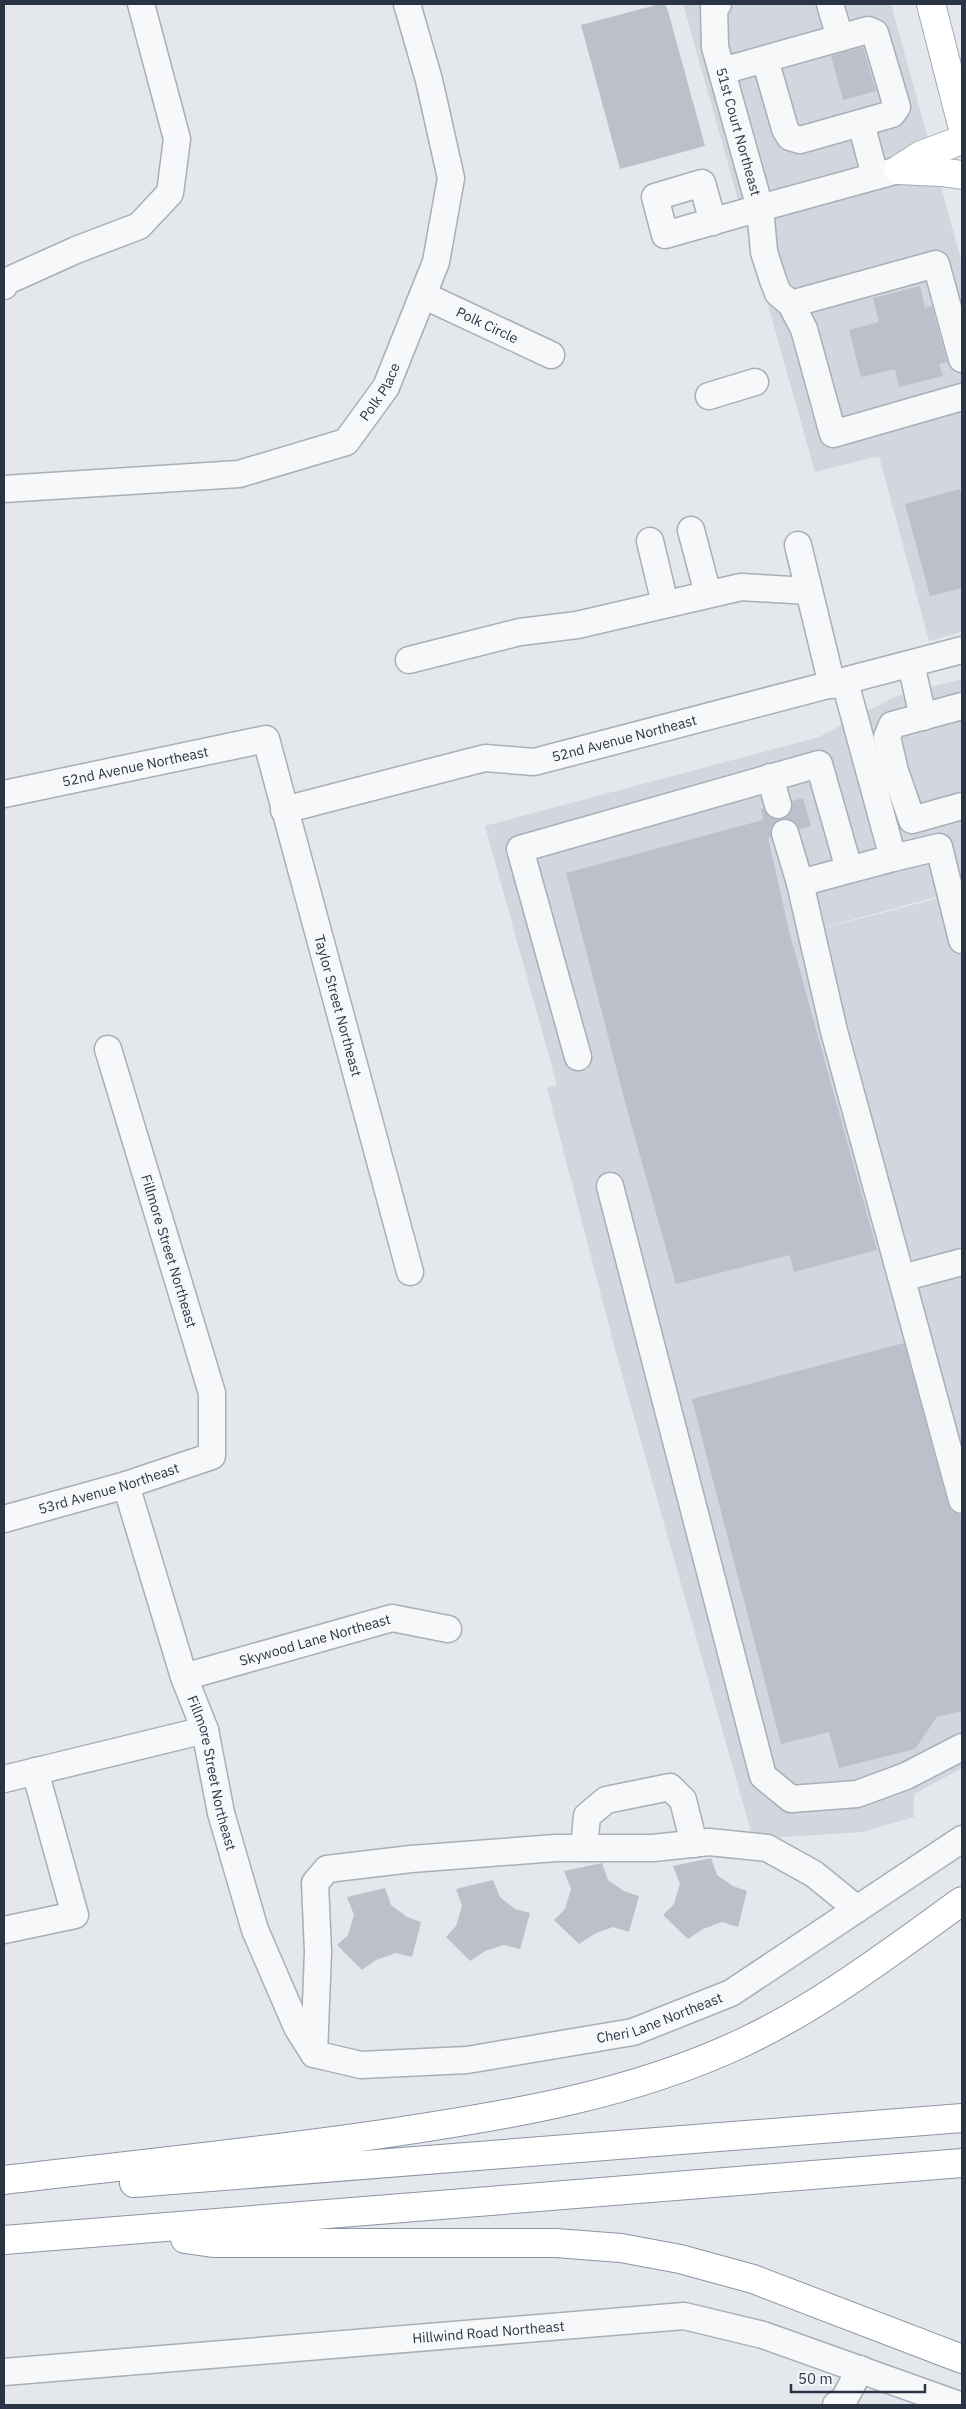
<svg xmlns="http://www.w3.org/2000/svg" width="966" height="2409" viewBox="0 0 966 2409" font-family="'IBM Plex Sans',sans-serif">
<rect width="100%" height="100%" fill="#e4e7ec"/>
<path fill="#d2d6de" d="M683 4H891L962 263V632L929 641 879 456 815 472Z
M962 679V890L706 959 962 892V1768L914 1794V1817L862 1832 753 1839 618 1360 547 1088 557 1085 485 826 819 737 896 696Z"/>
<path fill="#bbc0ca" d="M660 4H665L668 11 705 146 620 169 581 25Z
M863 47 876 91 843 100 831 56Z
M920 286 925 308 932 306 947 362 939 364 943 376 899 387 895 369 861 377 849 330 879 322 873 298Z
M960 489 962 498V588L930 596 905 504Z
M803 798 811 826 799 829 795 822 784 818 792 809V801Z
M763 808 768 816 779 820 774 823 771 829V837L768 838 790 935 877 1250 794 1272 790 1255 676 1284 625 1102 566 873 763 820 761 809Z
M904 1343 948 1504 952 1511 960 1515 962 1524V1711L937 1717 915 1749 839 1768 829 1732 781 1744 692 1399Z
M711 1858 717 1875 733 1886 747 1891 738 1927 722 1922 703 1929 688 1939 663 1915 674 1904 680 1884 673 1866Z
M602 1863 608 1880 624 1891 639 1896 629 1932 613 1927 594 1934 579 1944 554 1920 565 1909 571 1889 564 1871Z
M493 1880 500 1897 515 1909 530 1913 520 1949 504 1945 485 1951 470 1961 446 1937 456 1926 462 1906 456 1889Z
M385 1888 391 1905 407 1917 421 1922 412 1957 396 1953 376 1960 362 1970 337 1945 348 1935 354 1915 347 1897Z"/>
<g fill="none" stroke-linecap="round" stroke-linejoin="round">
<g stroke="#a9aeb7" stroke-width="29">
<g id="minor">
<path id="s1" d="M718 4 714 5 715 47 760 208 898 170"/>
<path d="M830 4 840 38"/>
<path d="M722 71 868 30 875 33 897 107 892 114 800 140 790 137 785 129 765 59"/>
<path d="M861 123 875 176"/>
<path d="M713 222 702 183 655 197 665 235 760 208 764 252 773 280 778 293 791 304 804 329 833 434 962 397"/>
<path d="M4 286 5 282 76 250 139 226 170 193 177 139 141 4"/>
<path id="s2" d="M423 295 551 355"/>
<path d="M791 304 936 264 962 359"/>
<path d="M709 396 755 382"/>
<path id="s3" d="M4 489 239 474 346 442 386 387 436 262 451 178 429 80 407 4"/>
<path d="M691 530 708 594"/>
<path d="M650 541 665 604"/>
<path d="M798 545 832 685"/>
<path d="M409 660 520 632 577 625 741 587 809 591"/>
<path d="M911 664 923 717"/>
<path d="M962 706 892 725 887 737 895 771 912 820 962 806"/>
<path d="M770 777 778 805"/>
<path id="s4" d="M4 794 266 739 410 1272"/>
<path id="s5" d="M284 810 485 758 534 762 962 650"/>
<path d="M785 833 800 883 834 1031 962 1500"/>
<path d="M893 858 939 847 962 940"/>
<path d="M800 883 893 858 845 682"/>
<path d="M578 1057 520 849 819 764 849 869"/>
<path d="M610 1186 763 1776 791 1799 857 1794 906 1776 962 1747"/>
<path d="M902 1278 962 1262"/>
<path id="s6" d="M126 1485 184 1677 205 1730 221 1813 255 1930 297 2027 314 2054"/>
<path id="s7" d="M4 1519 126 1485 212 1456V1393L108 1049"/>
<path id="s8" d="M184 1677 392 1618 448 1629"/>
<path d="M4 1779 205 1730"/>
<path d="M584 1848 587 1816 606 1800 670 1787 683 1800 694 1844"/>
<path d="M4 1930 75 1915 35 1771"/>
<path d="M314 2054 318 1952 315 1883 327 1869 411 1859 556 1848H653L709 1842 767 1848 814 1874 857 1909"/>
<path id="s9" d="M314 2054 361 2065 467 2060 633 2032 731 1993 962 1839"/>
<path id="s10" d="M4 2372 684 2316 763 2335 959 2405"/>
<path d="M836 2405 845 2398 860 2369"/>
</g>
</g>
<g stroke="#a3abb8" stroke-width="30">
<path id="major" d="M931 4 962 125
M898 170 921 155 962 140
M898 170 941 172 962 175"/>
</g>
<g stroke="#8b94a3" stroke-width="30">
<path id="highway" d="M4 2180C132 2165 261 2152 389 2133 510 2115 632 2095 744 2042 822 2005 892 1951 962 1901
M134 2183 962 2118
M185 2239 213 2243H556L621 2248 680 2259 753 2279 962 2359
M4 2240 962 2163"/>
</g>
<use href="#minor" stroke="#f7f8fa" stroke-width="26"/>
<use href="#major" stroke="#fff" stroke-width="28"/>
<use href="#highway" stroke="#fff" stroke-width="28"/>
</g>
<g text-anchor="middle" stroke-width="4" stroke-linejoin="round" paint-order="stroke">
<g font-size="14" fill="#2b3445" stroke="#f4f6f9">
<text dy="5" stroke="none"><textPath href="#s1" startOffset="134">51st Court Northeast</textPath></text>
<text dy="5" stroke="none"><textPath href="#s2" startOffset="71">Polk Circle</textPath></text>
<text dy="5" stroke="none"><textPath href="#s3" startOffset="408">Polk Place</textPath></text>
<text dy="5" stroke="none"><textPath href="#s5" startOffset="350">52nd Avenue Northeast</textPath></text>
<text dy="5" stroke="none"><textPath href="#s4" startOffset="134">52nd Avenue Northeast</textPath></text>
<text dy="5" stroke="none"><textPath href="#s4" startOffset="544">Taylor Street Northeast</textPath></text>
<text transform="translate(169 1251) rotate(73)" y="5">Fillmore Street Northeast</text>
<text dy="5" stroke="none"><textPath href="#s7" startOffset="109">53rd Avenue Northeast</textPath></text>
<text dy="5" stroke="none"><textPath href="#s8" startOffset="136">Skywood Lane Northeast</textPath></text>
<text dy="5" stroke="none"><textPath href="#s6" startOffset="301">Fillmore Street Northeast</textPath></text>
<text dy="5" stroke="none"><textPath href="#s9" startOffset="352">Cheri Lane Northeast</textPath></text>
<text dy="5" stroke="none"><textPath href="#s10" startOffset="486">Hillwind Road Northeast</textPath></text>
</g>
</g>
<rect width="966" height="2409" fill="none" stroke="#2b3445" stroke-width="10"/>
<path d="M791 2384v8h134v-8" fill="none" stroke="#2b3445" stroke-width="2.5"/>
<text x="798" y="2384" font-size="15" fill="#2b3445" stroke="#f4f6f9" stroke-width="4" paint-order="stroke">50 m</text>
</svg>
